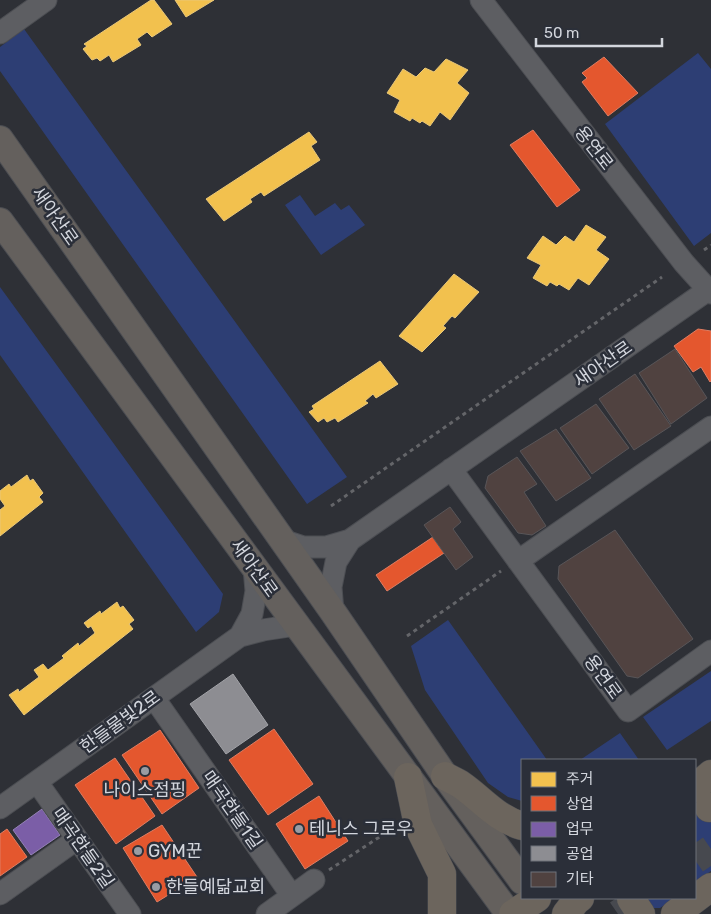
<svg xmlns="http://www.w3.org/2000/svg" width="711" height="914" viewBox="0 0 711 914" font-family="Rubik,'Noto Sans KR',sans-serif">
<rect width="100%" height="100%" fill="#2e3036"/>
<path fill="#2d3e74" d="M24 29 347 477 307 504 0 71V47Z
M698 53 711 69V233L694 246 605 124Z
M300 195 315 216 335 203 341 210 349 205 365 225 321 255 285 205Z
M0 287 223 594 219 612 196 632 0 355Z
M448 620 547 760H522V801L508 797 488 783 425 690 411 646Z
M711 671V721L667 750 643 717Z
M620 733 639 760H580Z
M695 797 711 820V871L695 883Z
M640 898H675L660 908H652Z"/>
<path fill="#f2c14e" stroke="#e9c779" d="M151 0H154L172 24 152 37 147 32 137 39 141 45 113 62 109 55 100 61 97 58 92 60 83 49 87 46 84 44Z
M175 0H214L186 17Z
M446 59 468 70 457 83 469 93 450 120 440 112 430 126 422 121 420 123 412 118 410 121 394 112 400 100 387 93 403 69 416 77 425 68 434 72Z
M309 132 317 142 311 146 320 160 264 196 261 192 250 199 252 202 224 221 206 199Z
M586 225 606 237 596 250 609 259 589 285 578 278 569 290 559 284 557 286 550 282 547 286 533 278 541 265 527 258 543 236 556 245 565 236 574 242Z
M454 274 479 292 455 318 452 316 443 326 446 328 422 352 399 336Z
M380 361 398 384 376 398 373 394 365 401 368 403 338 422 335 418 327 422 324 418 318 422 309 412 314 409 312 406Z
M27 475 30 481 33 479 43 493 39 497 43 502 0 536V510L5 506 0 499V491L9 484 11 487Z
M117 602 120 608 123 606 134 620 129 624 133 629 24 715 9 695 18 689 19 692 39 677 34 670 43 664 48 670 64 658 62 656 78 643 79 646 95 633 91 626 88 628 84 623 100 611 101 614Z"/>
<path fill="#e4572e" stroke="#df7d62" d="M604 57 638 93 608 116 582 82 587 78 582 73Z
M533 130 580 190 557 207 510 145Z
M698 329 711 331V381L710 382 701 367 693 372 674 346Z
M433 537 444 553 387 591 376 575Z
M274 729 313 784 268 815 229 760Z
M160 730 199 788 162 814 122 755Z
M115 758 155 816 116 844 75 785Z
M319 796 348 841 305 869 276 824Z
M162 825 197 877 157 902 123 848Z
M7 829 27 857 0 876V834Z"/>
<path fill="#7b5ea7" stroke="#9582b7" d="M42 809 60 835 31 855 13 830Z"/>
<path fill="#8d8d92" stroke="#a2a3a8" d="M233 674 268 725 226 754 190 704Z"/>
<path fill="#504240" stroke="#585558" d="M675 349 707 398 671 424 639 373Z
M635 374 671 426 634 450 599 399Z
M596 404 629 448 592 474 560 428Z
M556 429 591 478 556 501 520 451Z
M517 457 537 484 524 492 546 526 532 535 518 533 485 488 488 476Z
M450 507 461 522 453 529 473 557 456 570 424 525Z
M615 530 693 639 638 678 627 676 558 579 559 566Z"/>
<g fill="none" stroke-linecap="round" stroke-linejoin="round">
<path stroke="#47494f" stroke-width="28" stroke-dasharray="28 14" stroke-linecap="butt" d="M695 860 711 849
M618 914 641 898"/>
<g stroke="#4c4e53" stroke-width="23">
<path id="minor" d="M481 0 684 263 711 293
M0 33 46 0
M451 469 628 711 711 651
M282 540 303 547H326L350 540 708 290
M518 561 711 427
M333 612 331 587 336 562 350 540
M240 636 252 614 256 591 254 568
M154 698 292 896 267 914
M37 782 130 914
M0 808 240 636 263 630 296 625
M0 894 77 839
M292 896 314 880"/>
</g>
<g stroke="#4c4e53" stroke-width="28">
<path id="major" d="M0 139 333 612 445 776 522 881
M0 221 509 914"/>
</g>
<g stroke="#4c4e53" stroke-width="29">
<path id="highway" d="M445 776C450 779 455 781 460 784 482 799 494 817 522 826
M408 777 418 825 442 874V914
M695 788 711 774
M709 808 711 807
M631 898V899L641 914
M513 914 537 898
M566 914 576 901 580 898
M675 914 711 887"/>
</g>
<path stroke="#646569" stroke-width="3" stroke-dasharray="4 4" stroke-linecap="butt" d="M704 250 711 245
M331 506 662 277
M407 636 501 571
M329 870 384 834"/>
<use href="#minor" stroke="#5d5e62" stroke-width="21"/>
<use href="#major" stroke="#64605d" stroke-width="26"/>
<use href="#highway" stroke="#6c655d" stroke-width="28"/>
</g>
<g fill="#999ca3" stroke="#2b2f39" stroke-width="2">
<circle cx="145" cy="771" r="5"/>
<circle cx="299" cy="829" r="5"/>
<circle cx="138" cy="851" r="5"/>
<circle cx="156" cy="887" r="5"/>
</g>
<g text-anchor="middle" stroke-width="5" stroke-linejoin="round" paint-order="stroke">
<g font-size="18" fill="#d3d6dd" stroke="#2b2f39">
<text transform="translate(594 148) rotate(52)" y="6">용연로</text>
<text transform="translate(55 216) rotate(55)" y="6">새아산로</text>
<text transform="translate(603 364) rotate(-35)" y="6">새아산로</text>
<text transform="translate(254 568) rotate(54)" y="6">새아산로</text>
<text transform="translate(603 677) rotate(54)" y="6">용연로</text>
<text transform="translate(120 722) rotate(-36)" y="6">한들물빛2로</text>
<text transform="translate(232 810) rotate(55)" y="6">매곡한들1길</text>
<text transform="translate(83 848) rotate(55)" y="6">매곡한들2길</text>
</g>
<g font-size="18" fill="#d3d6dd" stroke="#2b2f39" text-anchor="start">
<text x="145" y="796" text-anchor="middle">나이스점핑</text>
<text x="309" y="835">테니스 그로우</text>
<text x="148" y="857">GYM꾼</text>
<text x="166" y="893">한들예닮교회</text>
</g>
</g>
<rect x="521" y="759" width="175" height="140" fill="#2b2f39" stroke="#6e727b"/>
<rect x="531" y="772" width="25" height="15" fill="#f2c14e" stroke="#6e727b"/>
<text x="566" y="784" font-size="15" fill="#d3d6dd">주거</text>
<rect x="531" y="796" width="25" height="15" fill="#e4572e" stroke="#6e727b"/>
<text x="566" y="809" font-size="15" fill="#d3d6dd">상업</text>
<rect x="531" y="822" width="25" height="15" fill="#7b5ea7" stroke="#6e727b"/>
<text x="566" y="834" font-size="15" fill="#d3d6dd">업무</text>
<rect x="531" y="846" width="25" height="15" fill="#8d8d92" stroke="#6e727b"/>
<text x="566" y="859" font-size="15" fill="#d3d6dd">공업</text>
<rect x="531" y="872" width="25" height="15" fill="#504240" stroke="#6e727b"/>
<text x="566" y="884" font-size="15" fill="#d3d6dd">기타</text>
<path d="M536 38v8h126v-8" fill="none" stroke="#d3d6dd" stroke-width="2.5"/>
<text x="544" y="38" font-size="15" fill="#d3d6dd" stroke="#2b2f39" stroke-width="4" paint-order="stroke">50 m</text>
</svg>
